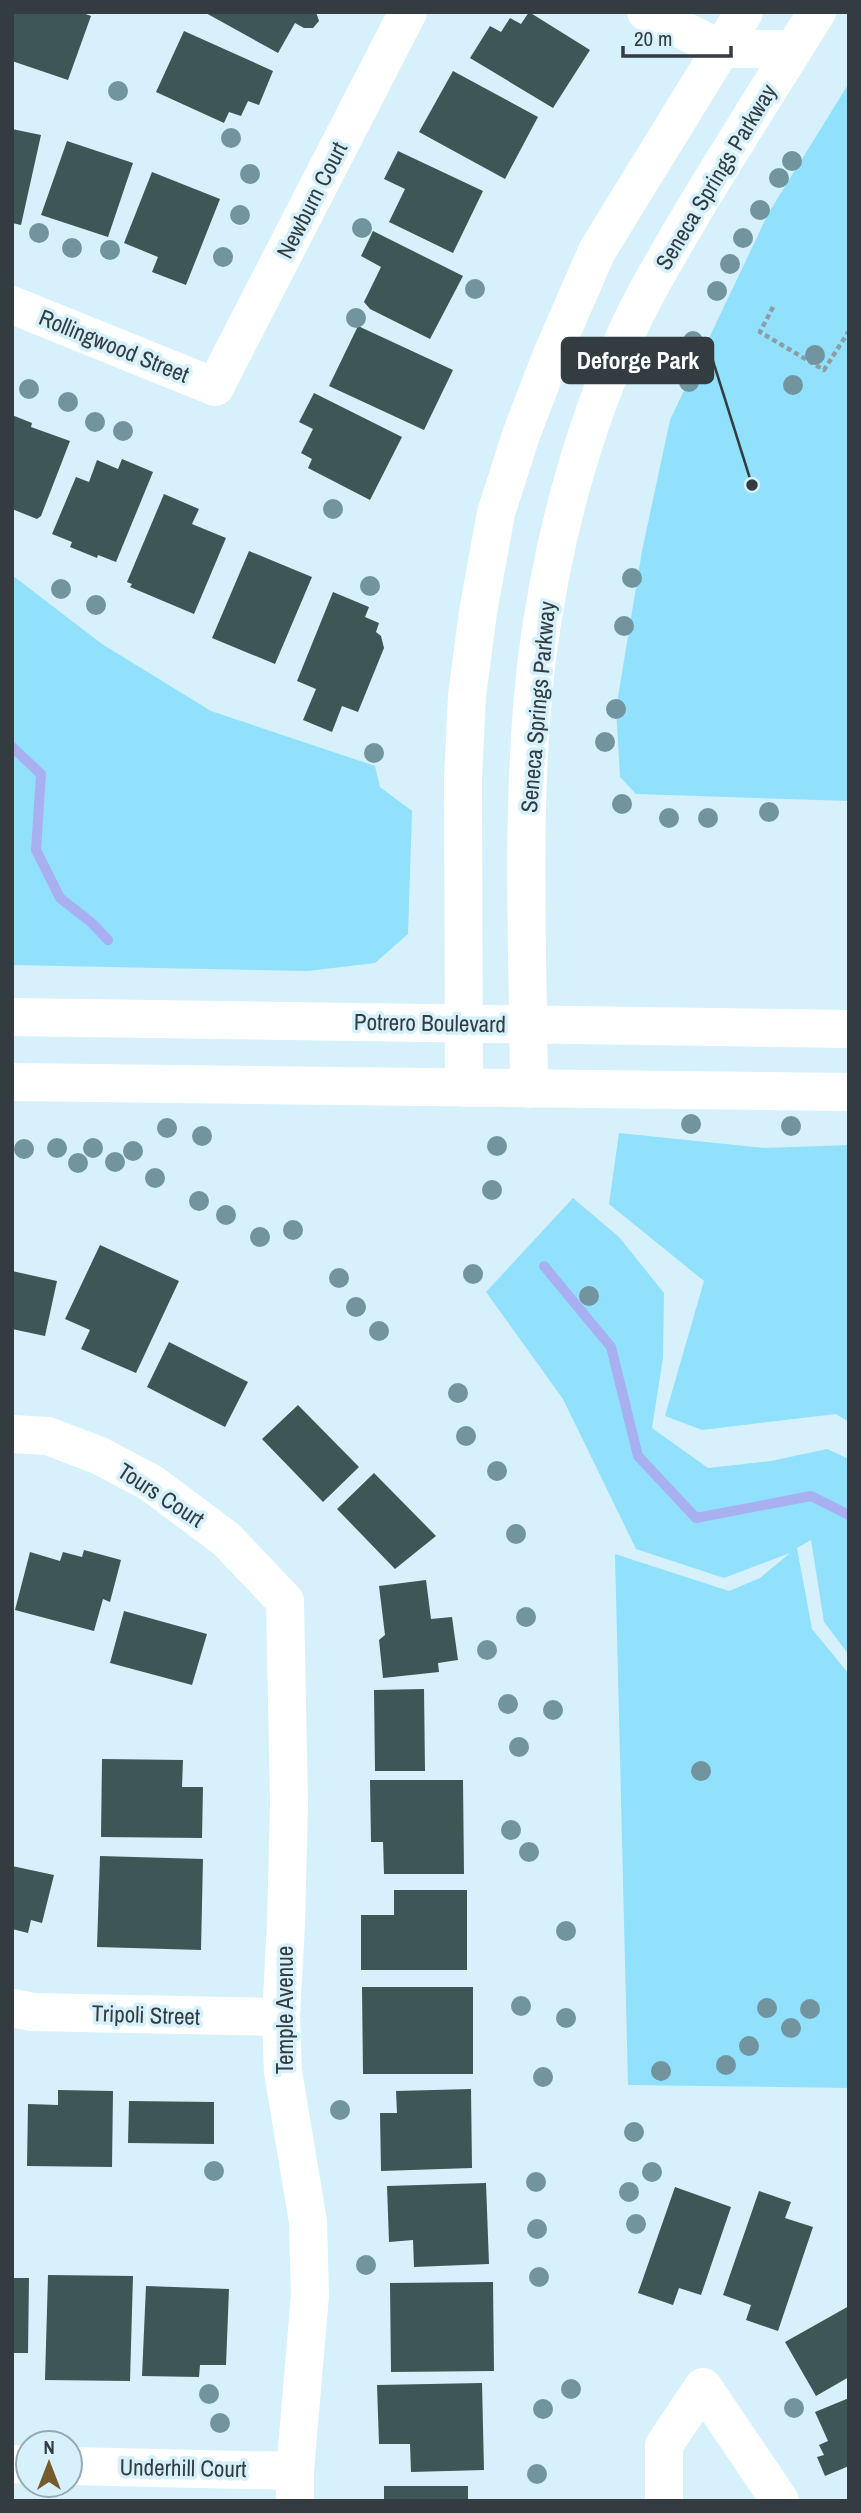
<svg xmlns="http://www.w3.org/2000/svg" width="861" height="2513" viewBox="0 0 861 2513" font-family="'Archivo Narrow',sans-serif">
<rect width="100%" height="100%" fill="#d6f1fb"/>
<path fill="#91e1fd" d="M849 83V801L636 794 620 777 616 709 642 551 670 420 768 214Z
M12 575 102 644 211 711 375 766 380 787 412 811 408 934 375 963 308 971 12 965Z
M619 1133 764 1148 849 1145V1422L836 1414 702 1430 665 1416 704 1281 609 1204Z
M573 1198 619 1237 664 1293 663 1358 652 1428 708 1468 771 1461 827 1449 849 1459V1655L824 1622 811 1540 797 1548 812 1629 849 1674V2088L628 2085 615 1554 729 1591 760 1578 790 1553 724 1578 636 1549 563 1399 486 1292Z"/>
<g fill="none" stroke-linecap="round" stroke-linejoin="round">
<path stroke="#a9b0f1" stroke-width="10" d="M12 747 41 774 36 850 60 898 92 923 108 940
M544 1266 611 1347 638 1456 696 1518 811 1496 849 1515"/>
</g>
<path fill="#3d5656" d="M12 12H80L91 16 68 80 12 61Z
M204 12H316L319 21 313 28H304L295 23 278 53Z
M529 12 590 50 553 108 470 58 490 26 501 32 510 18 521 24Z
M184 31 273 71 259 105 248 101 241 116 229 112 224 123 156 92Z
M453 71 538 117 505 179 419 132Z
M12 129 41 135 21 225 12 223Z
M67 141 133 163 108 237 41 215Z
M398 151 483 191 453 253 389 222 405 189 384 179Z
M152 172 220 199 186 285 152 272 158 257 124 243Z
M373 231 463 276 430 339 370 309 364 302 381 267 361 256Z
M358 326 453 370 424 430 329 386Z
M314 393 402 437 370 500 308 468 312 459 301 453 313 429 299 422Z
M12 415 32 423 31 427 70 441 41 516 37 519 12 509Z
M122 459 153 472 116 562 98 555 97 558 70 547 72 542 52 534 76 477 89 482 97 460 118 469Z
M164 494 199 509 192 524 226 538 194 614 130 587 132 584 127 582Z
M249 551 312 577 275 664 212 638Z
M333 592 369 607 365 617 379 623 376 632 381 636 384 648 358 712 342 706 332 732 303 720 316 689 297 681Z
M100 1245 179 1281 136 1373 81 1349 90 1330 65 1319Z
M12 1271 57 1281 45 1336 12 1329 14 1316H12Z
M169 1342 248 1382 225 1427 147 1387Z
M298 1405 359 1467 323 1502 262 1439Z
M374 1473 436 1536 395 1569 337 1509Z
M84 1550 121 1560 110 1602 103 1599 94 1631 15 1610 30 1552 60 1561 63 1552 82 1557Z
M426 1580 431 1619 452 1617 458 1660 438 1663 439 1672 383 1678 379 1640 385 1635 379 1586Z
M124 1611 207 1634 192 1685 110 1663Z
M424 1689 425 1771H375L374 1690Z
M102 1759 183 1760 182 1787H203L202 1838 101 1837Z
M370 1780H463L464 1874H384L383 1842H371Z
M100 1856 203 1859 201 1950 97 1947Z
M12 1866 54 1875 42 1923 31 1920 28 1933 12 1929Z
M394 1890H467V1970H361V1915H394Z
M362 1987H473V2074H363Z
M471 2089 472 2168 381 2171 380 2113H397L396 2091Z
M58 2090 113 2091 112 2167 27 2166 28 2104 58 2105Z
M129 2101 214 2102V2144L128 2143Z
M486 2183 489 2264 414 2267 413 2240 389 2242 387 2186Z
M675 2187 731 2207 701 2295 679 2288 673 2305 638 2293Z
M759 2191 791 2202 785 2218 813 2227 778 2331 746 2320 751 2305 723 2295Z
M48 2275 133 2276 130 2381 45 2380Z
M12 2278H29L28 2353H12Z
M493 2282 494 2371 391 2372 390 2283Z
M146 2286 229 2289 226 2365H200L199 2377 142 2376Z
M849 2306V2377L816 2396 785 2342Z
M482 2383 484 2470 411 2472 410 2444H379L377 2385Z
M849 2398V2466L825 2476 817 2457 824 2455 819 2445 828 2441 815 2412Z
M384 2486H468V2501H384Z"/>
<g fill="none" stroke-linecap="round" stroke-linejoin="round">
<path stroke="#8b9ea5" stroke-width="4.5" stroke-dasharray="5 3.5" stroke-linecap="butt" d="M773 307 760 332 824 370 849 331"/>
<path stroke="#fff" stroke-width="38" d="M646 12 721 49H794
M12 305 215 387 408 12
M12 1017 849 1029
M12 1082 849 1092
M464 1088 463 779 467 696 478 612 496 513 521 435 550 359 597 251 744 12
M529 1089C528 946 520 801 537 658 551 550 578 443 622 343 639 303 662 265 684 227 727 154 772 84 817 12
M12 1434 48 1436 100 1456 151 1483 226 1539 285 1601 289 1803 286 1924 281 2017 283 2072 308 2222 310 2295 295 2471V2501
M12 2008 32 2012 281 2017
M12 2464 28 2465
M70 2466 295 2471
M664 2501V2445L703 2387 780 2501"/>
</g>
<g fill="#72949f">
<circle cx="118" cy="91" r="10"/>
<circle cx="231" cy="138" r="10"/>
<circle cx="792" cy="161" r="10"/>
<circle cx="250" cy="174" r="10"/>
<circle cx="779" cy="178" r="10"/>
<circle cx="760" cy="210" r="10"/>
<circle cx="240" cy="215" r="10"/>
<circle cx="362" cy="228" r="10"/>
<circle cx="39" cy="233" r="10"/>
<circle cx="743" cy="238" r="10"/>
<circle cx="72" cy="248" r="10"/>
<circle cx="110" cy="250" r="10"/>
<circle cx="223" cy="257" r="10"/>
<circle cx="730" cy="264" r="10"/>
<circle cx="475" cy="289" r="10"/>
<circle cx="717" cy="291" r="10"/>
<circle cx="356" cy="318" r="10"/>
<circle cx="693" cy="341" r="10"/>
<circle cx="815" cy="355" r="10"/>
<circle cx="689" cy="382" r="10"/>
<circle cx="793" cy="385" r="10"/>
<circle cx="29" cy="389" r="10"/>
<circle cx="68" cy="402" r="10"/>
<circle cx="95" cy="422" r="10"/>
<circle cx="123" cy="431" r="10"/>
<circle cx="333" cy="509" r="10"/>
<circle cx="632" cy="578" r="10"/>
<circle cx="370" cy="586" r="10"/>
<circle cx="61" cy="589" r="10"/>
<circle cx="96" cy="605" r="10"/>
<circle cx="624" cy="626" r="10"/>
<circle cx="616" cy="709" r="10"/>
<circle cx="605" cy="742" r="10"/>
<circle cx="374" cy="753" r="10"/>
<circle cx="622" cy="804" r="10"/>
<circle cx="769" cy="812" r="10"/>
<circle cx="669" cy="818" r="10"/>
<circle cx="708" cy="818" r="10"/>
<circle cx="691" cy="1124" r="10"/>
<circle cx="791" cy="1126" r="10"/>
<circle cx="167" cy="1128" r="10"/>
<circle cx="202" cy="1136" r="10"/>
<circle cx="497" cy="1146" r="10"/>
<circle cx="57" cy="1148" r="10"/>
<circle cx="93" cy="1148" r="10"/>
<circle cx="24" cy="1149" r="10"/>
<circle cx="133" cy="1151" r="10"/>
<circle cx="115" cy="1162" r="10"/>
<circle cx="78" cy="1163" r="10"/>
<circle cx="155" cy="1178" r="10"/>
<circle cx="492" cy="1190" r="10"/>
<circle cx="199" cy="1201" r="10"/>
<circle cx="226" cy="1215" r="10"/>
<circle cx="293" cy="1230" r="10"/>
<circle cx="260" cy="1237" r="10"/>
<circle cx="473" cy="1274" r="10"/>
<circle cx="339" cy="1278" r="10"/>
<circle cx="589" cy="1296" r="10"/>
<circle cx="356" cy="1307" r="10"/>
<circle cx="379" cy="1331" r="10"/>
<circle cx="458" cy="1393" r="10"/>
<circle cx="466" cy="1436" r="10"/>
<circle cx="497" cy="1471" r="10"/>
<circle cx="516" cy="1534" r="10"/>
<circle cx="526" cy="1617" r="10"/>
<circle cx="487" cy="1650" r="10"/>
<circle cx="508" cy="1704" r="10"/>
<circle cx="553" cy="1710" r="10"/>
<circle cx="519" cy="1747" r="10"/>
<circle cx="701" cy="1771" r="10"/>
<circle cx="511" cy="1830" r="10"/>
<circle cx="529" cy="1852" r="10"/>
<circle cx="566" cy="1931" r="10"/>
<circle cx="521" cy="2006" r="10"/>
<circle cx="767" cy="2008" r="10"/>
<circle cx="810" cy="2009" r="10"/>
<circle cx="566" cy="2018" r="10"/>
<circle cx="791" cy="2028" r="10"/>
<circle cx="749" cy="2046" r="10"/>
<circle cx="726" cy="2065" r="10"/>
<circle cx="661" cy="2071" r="10"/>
<circle cx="543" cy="2077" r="10"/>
<circle cx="340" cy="2110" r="10"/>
<circle cx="634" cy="2132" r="10"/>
<circle cx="214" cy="2171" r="10"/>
<circle cx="652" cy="2172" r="10"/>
<circle cx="536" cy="2182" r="10"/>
<circle cx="629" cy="2192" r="10"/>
<circle cx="636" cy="2224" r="10"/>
<circle cx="537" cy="2229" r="10"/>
<circle cx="366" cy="2265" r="10"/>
<circle cx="539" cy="2277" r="10"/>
<circle cx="571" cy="2389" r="10"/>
<circle cx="209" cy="2394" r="10"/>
<circle cx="794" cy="2408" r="10"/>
<circle cx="543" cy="2409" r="10"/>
<circle cx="220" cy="2423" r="10"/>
<circle cx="537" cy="2474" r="10"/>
</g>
<g text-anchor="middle" stroke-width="7" stroke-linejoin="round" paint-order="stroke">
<g font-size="23" fill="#333d41" stroke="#d6f1fb">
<text transform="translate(716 177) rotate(-59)" y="8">Seneca Springs Parkway</text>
<text transform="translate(312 200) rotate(-63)" y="8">Newburn Court</text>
<text transform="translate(114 346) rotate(22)" y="8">Rollingwood Street</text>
<text transform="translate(538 707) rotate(-85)" y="8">Seneca Springs Parkway</text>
<text transform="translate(430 1023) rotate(1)" y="8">Potrero Boulevard</text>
<text transform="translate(161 1495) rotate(33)" y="8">Tours Court</text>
<text transform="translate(285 2010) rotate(-90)" y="8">Temple Avenue</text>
<text transform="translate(146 2015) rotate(2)" y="8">Tripoli Street</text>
<text transform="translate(183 2468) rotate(1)" y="8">Underhill Court</text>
</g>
</g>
<path fill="none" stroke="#333d41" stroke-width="2.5" d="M752 485L713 361"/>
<circle fill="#333d41" stroke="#d6f1fb" stroke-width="2.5" cx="752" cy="485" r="7"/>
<rect fill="#333d41" stroke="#333d41" stroke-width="2.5" x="562" y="338" width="151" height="45" rx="7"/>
<g font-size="24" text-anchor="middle" font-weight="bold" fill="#fff">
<text x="638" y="369">Deforge Park</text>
</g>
<rect width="861" height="2513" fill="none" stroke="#333d41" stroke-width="28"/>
<g transform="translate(49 2464)"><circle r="33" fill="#d6f1fb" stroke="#95a9b1" stroke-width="2"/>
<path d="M0-5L12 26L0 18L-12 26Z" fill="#765c2d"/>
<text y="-10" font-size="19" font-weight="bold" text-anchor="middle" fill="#333d41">N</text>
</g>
<path d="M623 46v10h108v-10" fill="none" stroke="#333d41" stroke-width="3.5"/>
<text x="634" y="46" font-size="21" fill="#333d41" stroke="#d6f1fb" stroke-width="5" paint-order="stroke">20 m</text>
</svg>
